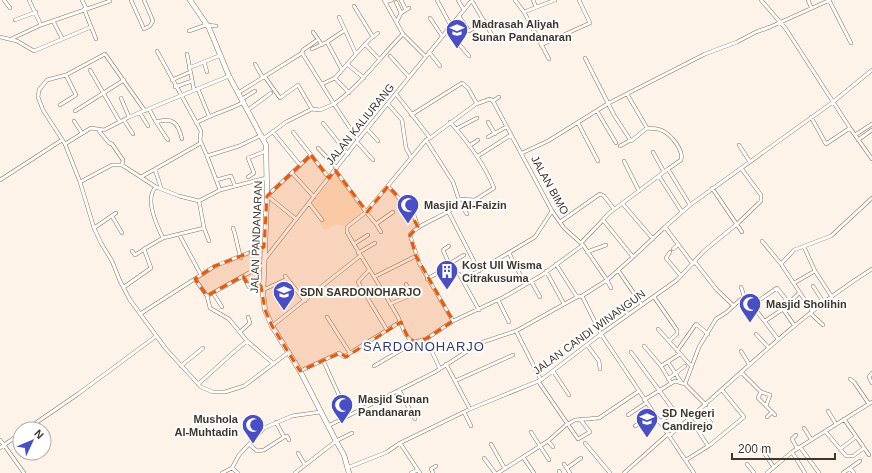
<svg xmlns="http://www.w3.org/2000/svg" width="872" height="473" viewBox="0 0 872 473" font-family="Helvetica,sans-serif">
<rect width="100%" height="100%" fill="#fdf3e9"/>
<path fill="#ffe5cd" d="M336 174 363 209 357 216 343 226 338 224 324 230 320 223 323 221 311 204Z"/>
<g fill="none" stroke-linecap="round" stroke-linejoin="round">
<g stroke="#89725c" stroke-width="4">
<path id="minor" d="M4 0 10 8
M29 0 41 25
M82 0 86 8
M131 0 144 29 150 26 153 21 144 0
M384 0 403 34
M401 0 406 10
M437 0 451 26
M458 0 464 10
M515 0 524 12 555 0
M533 0 536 7
M761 0 786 29 850 128 872 159
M808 0 811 7
M829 0 851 43
M472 1 495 40
M385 2 392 0
M396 2 401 13
M354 6 373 37
M84 9 96 39
M524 12 549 59
M459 16 469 31 485 21
M430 18 442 36
M15 20 36 12
M53 21 62 38
M397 21 401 13 409 8
M447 30 469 56
M189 31 206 25 216 26
M313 32 322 45
M0 37 17 41 34 51 91 27
M11 39 41 25 110 1
M327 42 342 70
M365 44 379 59
M541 45 590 23 579 0
M312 49 327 42 345 30
M157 51 201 131 200 140 207 156 220 190
M429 52 440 66
M302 53 334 104C361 85 380 57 403 34L425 56
M187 54 194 90
M356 54 370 39 378 33
M390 56 409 77
M585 58 614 115 631 141 647 128 627 94
M204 62 207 72
M255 64 263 78
M347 64 364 78
M189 68 221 55
M90 70 120 122
M265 77 280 98 298 85 312 109
M335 78 349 93
M172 80 190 72
M322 84 335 78 356 54 339 17
M175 87 192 81
M198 89 209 116
M238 93 302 53 303 50 316 41
M396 94 430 138 476 104 490 99 493 101 552 211 564 228 583 245 607 280 582 296 601 334 694 473
M121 98 129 117
M242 99 255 91
M493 101 499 97
M388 104 402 120 406 148 411 157
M60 105 76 95 66 75
M149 109 156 122
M248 110 271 93
M75 111 124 80
M145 111 105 54 66 75 47 80 39 90 38 97 43 110 65 144 80 182 94 228 101 243 112 261 120 281 130 300 166 349 201 387 213 392H225L244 386 289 352
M597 111 616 143
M140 113 148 126
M411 115 462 83 468 88 477 104
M811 117 826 144 850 128
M124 120 133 134
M74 121 82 133
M450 122C468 142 484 163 494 188L475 200 459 199
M488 122 495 134
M196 123C212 114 227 111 244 102
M323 123 348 154
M578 123 598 161
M647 128C652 129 658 128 663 131 671 135 684 150 681 160L668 169
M456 129 477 118
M368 130 378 141
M99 131 109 143 112 144 123 160 122 165
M273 132 300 165
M293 132 329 178
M855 135 872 124
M488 137 506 127
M263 139 286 122 312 109 320 110 334 104 358 140
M168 140 156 122C172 117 178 122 182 139
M858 140 872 130
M357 142 373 160
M65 144 91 128 104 130 129 117 229 76
M739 145 750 162
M469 146 478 140
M620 146 629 141
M318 148 337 168
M653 152 664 172
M522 153 548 141 609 103 705 54 737 42 756 32 770 27 830 0
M207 156 239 146 262 135
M478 156 511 135
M624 161 639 191
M155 169 161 188
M335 170 366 212 426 140
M292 173 314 197
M659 176 682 212
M141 177 201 143
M248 177 254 173 248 158 266 151
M0 180 62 140
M216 180 231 176 235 186
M80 182 112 165H122L156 187 179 196 199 201 220 190 266 178
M388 186 414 215 418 227
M156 187C144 198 157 226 163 238
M712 188 742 232
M267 196 311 155
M270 198 296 219
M199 201 204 228 209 241
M459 202 467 214
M309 203 322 220
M622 203 653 239
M448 211 479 271
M393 212 376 224 366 212 347 227V232C363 261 382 288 398 317 402 325 405 339 415 342L426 339 440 369
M112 216 122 233
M560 222 600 194 604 196 614 209
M376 224 381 232
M665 227 690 205
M94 228 116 213
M233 228C237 239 237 247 241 258
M179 234 201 275
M762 241 781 264 812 311
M581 243 603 220
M354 244 368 235
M449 246 443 250 450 266
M673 249 678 245
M132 251 135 255 143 250
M587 252 606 245
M670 252 666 258 681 276
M358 253 375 243
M509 253 525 284
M633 257 665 227 693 264
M265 259 358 140 472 0
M695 262 717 290 734 306
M449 264 464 255
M556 264 577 297
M781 264 794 250 831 236 872 198
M369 270 358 282 387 330
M618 270 642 305
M546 271 564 304
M815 271 832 297
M243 276 249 287 253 285 256 289 263 284
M285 276 305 301
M374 277 416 256
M195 279 207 296 210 308 229 319 247 341 274 364
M427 279 450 266 454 273 459 274 479 310
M463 280 535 237 552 211
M531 281 540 297
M794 283 815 271 804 247
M813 286 824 303
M124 287 151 268 144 249 163 238 204 228
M741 287 745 299
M611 288 607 280 633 257 603 220 608 214 668 169 690 205 833 102 872 70
M263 290 287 279
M213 293 222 307
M207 296 263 265
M654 297 677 330V334L669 341
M498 300 509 322
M390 304 411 295 406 284
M752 305 777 288 789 303
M624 309 628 315
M783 309 794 325
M810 313 823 325
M140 314 215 266 264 247
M453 321 504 297 542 275 583 245
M765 321 783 309 799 293
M272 326 360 256
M658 329 692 367
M516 331 541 380
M240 332 250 323 248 317
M756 334 768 347
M426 339 453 321 419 263 410 235C420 221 456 214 459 200L453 182 426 140 430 138
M587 345 599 361 600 369
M644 346 661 366 671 383
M677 351 696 324 708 334
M741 351 749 364
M631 352 675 412 659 422
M350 353 400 322
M323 360 348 415
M668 362 681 382
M446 364 470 409
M181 366 203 348
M374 366 415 342
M661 366 680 354
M300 371 339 353 344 357 350 353 327 317
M553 371 569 395
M741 372 761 392 770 395 766 406
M872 373 869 377 872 383
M668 379 685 366
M850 379 854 382 869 404
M455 381 513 355
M538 381 578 439 590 432 580 419
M198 384C215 370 229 355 247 341
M685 384 706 405
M399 390 415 419
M761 392 758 398 775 415
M644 400 675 381 685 384 699 347 716 319 727 312 741 299 749 301 778 339
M700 409 711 423
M828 411 836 424
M464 412 471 426
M628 415 646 403
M767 417 772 412
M690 418 708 446
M844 419 869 455
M276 422 284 437 287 436 289 440
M328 426 435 372 480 343 516 331 577 297 582 296
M635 426 654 414
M804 428 811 439
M27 429 78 394 155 337
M825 431 846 456H853L864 448
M531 432 549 460
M20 434 4 445 24 473
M796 435 792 439 797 448
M669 436C736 379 797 316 872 269
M0 440 4 445 0 448
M548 441 553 447
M400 443 420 473
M585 443 610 473
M249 444 257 451 264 450 284 437
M491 444 505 469
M800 447 819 473
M840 449 856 437
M762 450 773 466
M792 452 805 473
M298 453 305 465
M523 457 534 473
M484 458 495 473
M686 460 710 445 744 417 722 390
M564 464 570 473
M747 464 754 473
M232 468 239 455 264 428 292 416 320 412
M232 468 238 473
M347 468 387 452 400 443 470 409 541 380 601 334 677 280 704 251 737 224 761 201V195L741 168
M567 468 581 458
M850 468 854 473
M559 471 560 473
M222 473 232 468
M295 473 336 441 352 433
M411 473 418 470
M433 473 431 469 436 466
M498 473 548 441 566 425 575 420 599 418 639 391
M624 473 668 434
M767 473 792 452 872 402
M843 473 860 461"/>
</g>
<g stroke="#89725c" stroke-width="5.5">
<path id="secondary" d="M190 0 209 28 229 76 266 145 267 196 263 294 265 310 272 326 300 371 336 441 344 455 349 473"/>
</g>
<use href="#minor" stroke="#fff" stroke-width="3"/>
<use href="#secondary" stroke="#fff" stroke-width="4.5"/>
</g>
<path fill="#e8590c" fill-opacity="0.2" stroke="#e8590c" stroke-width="3" stroke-dasharray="8 5" stroke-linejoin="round" d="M311 155 329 178 335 170 367 212 388 186 406 205 418 227 410 235 416 256 453 321 426 339 415 342 408 338 401 322 346 357 340 353 300 371 272 326 265 310 261 286 256 289 253 285 249 287 243 276 207 296 195 279 215 266 264 247 267 196Z"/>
<defs>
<g id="school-pin" transform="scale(1.15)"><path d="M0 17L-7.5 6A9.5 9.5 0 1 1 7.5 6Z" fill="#494ec4" stroke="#fff"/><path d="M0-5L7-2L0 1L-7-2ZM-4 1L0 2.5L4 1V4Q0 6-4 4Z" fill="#fff"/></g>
<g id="mosque-pin" transform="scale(1.15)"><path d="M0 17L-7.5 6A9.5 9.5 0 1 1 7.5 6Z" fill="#494ec4" stroke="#fff"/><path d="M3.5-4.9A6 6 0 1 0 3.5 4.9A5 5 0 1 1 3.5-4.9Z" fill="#fff"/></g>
<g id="building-pin" transform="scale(1.15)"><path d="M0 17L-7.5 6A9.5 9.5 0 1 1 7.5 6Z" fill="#494ec4" stroke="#fff"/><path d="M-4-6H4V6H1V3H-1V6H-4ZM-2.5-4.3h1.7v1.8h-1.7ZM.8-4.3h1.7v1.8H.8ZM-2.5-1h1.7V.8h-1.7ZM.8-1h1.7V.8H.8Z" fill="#fff"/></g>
</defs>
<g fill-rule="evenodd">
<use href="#school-pin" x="457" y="30"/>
<use href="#mosque-pin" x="408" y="205"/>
<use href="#building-pin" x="447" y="271"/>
<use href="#school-pin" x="284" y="292"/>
<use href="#mosque-pin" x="750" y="304"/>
<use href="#mosque-pin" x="342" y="405"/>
<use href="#school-pin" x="647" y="419"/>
<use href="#mosque-pin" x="253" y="425"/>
</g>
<g text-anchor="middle" stroke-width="4" stroke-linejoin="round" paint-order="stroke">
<g font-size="11" font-weight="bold" fill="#40362d" stroke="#fff" text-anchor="start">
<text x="472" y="28">Madrasah Aliyah<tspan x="472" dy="13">Sunan Pandanaran</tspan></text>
<text x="424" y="209">Masjid Al-Faizin</text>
<text x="462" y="269">Kost UII Wisma<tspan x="462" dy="13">Citrakusuma</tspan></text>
<text x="300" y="296">SDN SARDONOHARJO</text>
<text x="766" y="308">Masjid Sholihin</text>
<text x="358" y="403">Masjid Sunan<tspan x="358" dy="13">Pandanaran</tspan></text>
<text x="662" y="417">SD Negeri<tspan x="662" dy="13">Candirejo</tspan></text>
<text x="238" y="423" text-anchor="end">Mushola<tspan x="238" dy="13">Al-Muhtadin</tspan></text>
</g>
<g font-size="11" fill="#40362d" stroke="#fff">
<text transform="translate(360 124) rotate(-51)" y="4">JALAN KALIURANG</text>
<text transform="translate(550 185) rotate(61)" y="4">JALAN BIMO</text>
<text transform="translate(256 237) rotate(-88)" y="4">JALAN PANDANARAN</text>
<text transform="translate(589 332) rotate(-36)" y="4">JALAN CANDI WINANGUN</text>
</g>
<g font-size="13" letter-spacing="1" fill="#323973" stroke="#fff">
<text x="424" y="351">SARDONOHARJO</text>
</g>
</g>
<g transform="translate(32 441) rotate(46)"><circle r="19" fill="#ffffff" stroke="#b3afab"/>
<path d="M0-3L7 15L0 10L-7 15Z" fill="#494ec4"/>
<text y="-6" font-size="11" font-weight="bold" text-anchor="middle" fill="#40362d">N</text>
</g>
<path d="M732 453v6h103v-6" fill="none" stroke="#40362d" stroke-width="2"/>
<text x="738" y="453" font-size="12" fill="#40362d" stroke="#ffffff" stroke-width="3" paint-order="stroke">200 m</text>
</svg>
